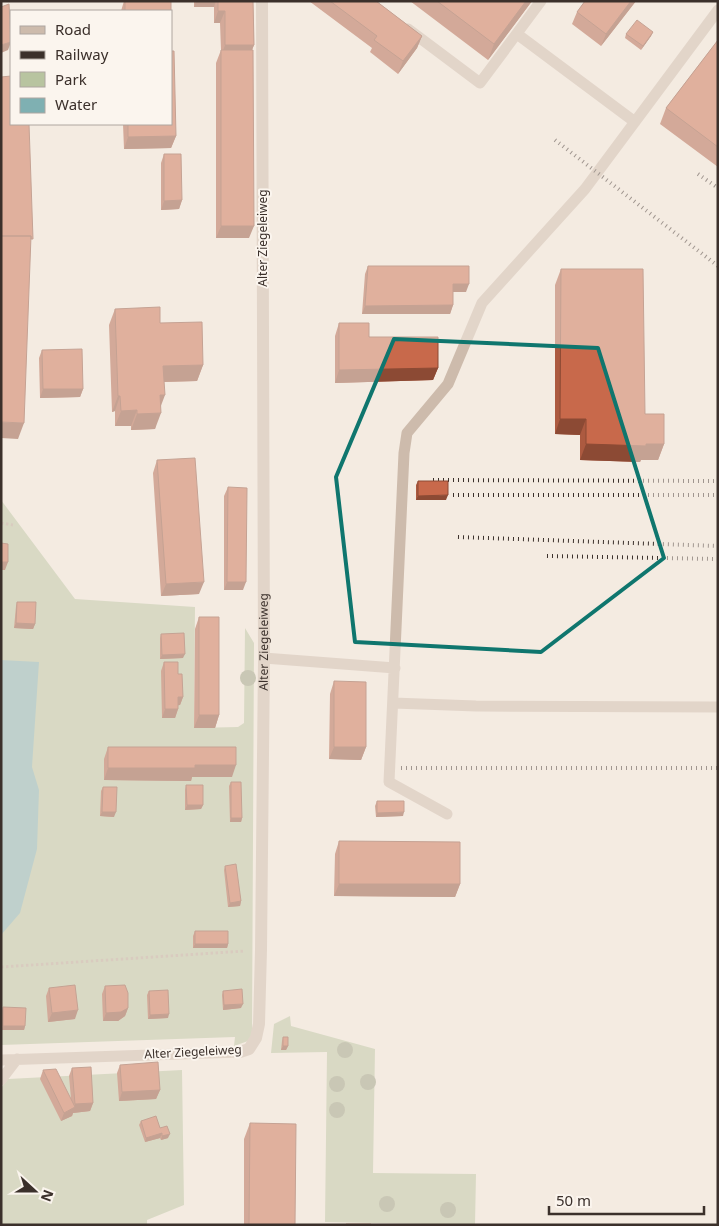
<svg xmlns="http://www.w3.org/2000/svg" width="719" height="1226" viewBox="0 0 719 1226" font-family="'Noto Sans',sans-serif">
<rect width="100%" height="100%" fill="#f4ebe1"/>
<path fill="#b8c4a0" d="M1 500 75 599 195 607 194 728 238 727 244 723 245 628 254 643 252 1036 248 1041 234 1046 235 1037 1 1045Z
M290 1016 291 1026 375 1049 373 1173 476 1174 475 1225 325 1222 327 1052 271 1053 274 1024Z
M182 1070 184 1205 147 1220V1225H1V1088L8 1079Z"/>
<path fill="#7fb0b2" d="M1 660 39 662 32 767 39 790 37 849 20 913 1 935Z"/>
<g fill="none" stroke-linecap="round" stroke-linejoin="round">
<path stroke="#b9a596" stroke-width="3" stroke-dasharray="2.5 2.5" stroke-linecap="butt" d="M1 523 13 525
M1 967 245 951"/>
<path stroke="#cdbbac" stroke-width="11" d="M408 29 480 83 541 1
M517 34 635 122
M264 658 395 668
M393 703 476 706 718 707
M447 814 389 782 404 453 407 433 448 384 482 303 585 189 718 10
M1 1060 240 1052
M1 1080 17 1059"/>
<path stroke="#cdbbac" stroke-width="12" id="s1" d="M240 1052 249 1049 256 1038 259 1024 261 950 264 658 262 1"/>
<path stroke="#3b302b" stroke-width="4" stroke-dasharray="1 4" stroke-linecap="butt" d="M555 140 718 266
M698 174 718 188
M433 480 718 481
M453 495H718
M458 537 718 546
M547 556 718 559
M401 768H718"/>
</g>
<g fill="#969b7f">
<circle cx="248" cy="678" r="8"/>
<circle cx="345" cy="1050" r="8"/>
<circle cx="368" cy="1082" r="8"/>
<circle cx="337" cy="1084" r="8"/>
<circle cx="337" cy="1110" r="8"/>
<circle cx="387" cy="1204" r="8"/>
<circle cx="448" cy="1210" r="8"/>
</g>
<path fill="#ac5a40" d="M124 1H171V11H121Z
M194 1H253L254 45 252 50 249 238H216V63L221 50 220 23H214V7H194Z
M309 1H376L422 36 417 48 398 74 370 52 372 48Z
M410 1H532L488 60Z
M585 1H636L601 46 572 24 577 12Z
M653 32 651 36 641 50 625 38 626 34Z
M718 40V167L660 124 666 108Z
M123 124H171L176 136 171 148 124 149Z
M164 154 182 200 179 209 161 210V163Z
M368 266 466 292H453V305L450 314H362L365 274Z
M561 269 645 414 664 444 658 460H641L640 462 580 460V435L555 434V285Z
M115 309 160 323 203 365 197 381 164 382 160 406 155 429 131 430V426H115V411L112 412 109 325Z
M339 323 438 368 433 380 335 383V336Z
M42 350 83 389 80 397 40 398 39 358Z
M157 460 199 594 161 596 153 473Z
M418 481 446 500H416V485Z
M228 487 243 590H224V496Z
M17 602 35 624 33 629 14 628 16 606Z
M199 617 219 715 215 728H194L195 629Z
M161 634 183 658 160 659V638Z
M164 662 178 674 183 697 180 705H178V709L175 718H162L161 671Z
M334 681 366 747 361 760 329 759 330 694Z
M108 747 232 777H192L191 781 104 780V759Z
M231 782 242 818 241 822H230L229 786Z
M186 785 203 805 201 809 185 810V790Z
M103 787 114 817 100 816 101 791Z
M377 801 403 816 376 817 375 806Z
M339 841 460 884 455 897 334 896 335 854Z
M225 866 241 901 240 906 228 907 224 870Z
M195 931 228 944 227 948H193V936Z
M105 986 128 1008 125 1016 118 1021H103L102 994Z
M49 988 75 1019 48 1022 46 996Z
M149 991 168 1018 148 1019 147 995Z
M223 991 241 1008 223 1010 222 995Z
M3 1007 25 1026 24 1030H2V1011Z
M283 1037 288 1046 286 1050H281L282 1041Z
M120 1065 160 1090 156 1099 119 1101 117 1073Z
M72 1068 93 1103 90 1111 73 1113 72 1116 61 1121 40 1079 43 1070 71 1099 69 1076Z
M141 1121 160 1128 168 1138 161 1140 160 1138 145 1142 139 1125Z
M250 1123 295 1225H244V1139Z"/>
<path fill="#8c4a34" d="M196 1H216L214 7H194Z
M526 1H532L488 60 494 44Z
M631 1H636L601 46 606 34Z
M218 11H225L220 23H214Z
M653 32 651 36 641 50 643 46Z
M422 36 417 48 398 74 403 61Z
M11 42 8 50 1 53V45Z
M225 45H254L249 57H221Z
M176 136 171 148 124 149 128 137Z
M182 200 179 209 161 210 164 201Z
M221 226H254L249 238H216Z
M453 284H469L466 292H450Z
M453 305 450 314H362L365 306Z
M203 365 197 381 158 382 163 366Z
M438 368 433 380 335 383 339 370Z
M43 389H83L80 397 40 398Z
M160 395H165L159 411Z
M118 396H120L115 411 112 412Z
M137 410 131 426H115L121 411Z
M161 413 155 429 131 430 137 414Z
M560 419H586L580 435 555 434Z
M1 422 24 423 18 439 1 438Z
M586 444H664L658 460H641L640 462 580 460Z
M448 495 446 500H416L418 496Z
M1 562H8L5 570H1Z
M204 582 199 594 161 596 166 584Z
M227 582H246L243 590H224Z
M16 623 35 624 33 629 14 628Z
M185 654 183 658 160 659 162 655Z
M178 697H183L180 705 175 706Z
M165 709H178L175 718H162Z
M199 715H219L215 728H194Z
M334 747H366L361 760 329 759Z
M195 765H236L232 777H192L191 781 104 780 108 768Z
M187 805H203L201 809 185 810Z
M102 812H116L114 817 100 816Z
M404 812 403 816 376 817 377 813Z
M231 818H242L241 822H230Z
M339 884H460L455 897 334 896Z
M241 901 240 906 228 907 230 903Z
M195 944H228L227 948H193Z
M243 1004 241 1008 223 1010 224 1005Z
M128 1008 125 1016 118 1021H103L106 1013Z
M78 1010 75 1019 48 1022 52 1013Z
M169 1014 168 1018 148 1019 150 1015Z
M3 1026H25L24 1030H2Z
M283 1046H288L286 1050H281Z
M160 1090 156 1099 119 1101 122 1092Z
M93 1103 90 1111 73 1113 72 1116 61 1121 64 1113 74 1108 75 1104Z
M162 1133 160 1138 145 1142 146 1138Z
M170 1134 168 1138 161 1140 162 1136Z"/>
<path fill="#c8694b" stroke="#8c4a34" d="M125 1H171V11H125Z
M218 1H253L254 45H225V11H218Z
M330 1H376L422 36 403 61 374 40 377 36Z
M437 1H526L494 44Z
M585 1H631L606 34 577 12Z
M9 4 11 42 1 45V7Z
M637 20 653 32 643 46 626 34Z
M718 40V147L666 108Z
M221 50H253L254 226H221Z
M171 51H174L176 136 128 137V124H171Z
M11 76V124H29L33 239H31V236H1V77Z
M164 154H181L182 200 164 201Z
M1 236H31L24 423 1 422Z
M368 266H469V284H453V305L365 306Z
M561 269H643L645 414H664V444H646V446L586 444V419H560Z
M160 307V323L202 322 203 365 163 366 165 395H160L161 413 137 414V410L121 411 120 396H118L115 309Z
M339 323H369V337H438V368L339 370Z
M82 349 83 389H43L42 350Z
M195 458 204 582 166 584 157 460Z
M418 481H448V495L418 496Z
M228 487 247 488 246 582H227Z
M1 543 8 544V562H1Z
M17 602H36L35 624 16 623Z
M199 617H219V715H199Z
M184 633 185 654 162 655 161 634Z
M164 662H178V674H182L183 697H178V709H165Z
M334 681 366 682V747H334Z
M108 747H236V765H195V768H108Z
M231 782H241L242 818H231Z
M186 785H203V805H187Z
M103 787H117L116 812H102Z
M377 801H404V812L377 813Z
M339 841 460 842V884H339Z
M236 864 241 901 230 903 225 866Z
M195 931H228V944H195Z
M75 985 78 1010 52 1013 49 988Z
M125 985 128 993V1008L121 1012 106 1013 105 986Z
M242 989 243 1004 224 1005 223 991Z
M168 990 169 1014 150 1015 149 991Z
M3 1007 26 1008 25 1026H3Z
M283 1037H288V1046H283Z
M158 1062 160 1090 122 1092 120 1065Z
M91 1067 93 1103 75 1104 72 1068Z
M56 1069 75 1107 64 1113 43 1070Z
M156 1116 160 1128 167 1126 170 1134 162 1136V1133L146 1138 141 1121Z
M250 1123 296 1124 295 1225H249Z
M346 1224H371V1225H346Z"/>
<path d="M0 0H719V1226H0ZM394 339 598 348 664 558 541 652 355 642 336 477Z" fill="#f4ebe1" fill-opacity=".55" fill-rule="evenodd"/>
<path fill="none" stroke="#0f766e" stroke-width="4" stroke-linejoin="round" d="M394 339 598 348 664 558 541 652 355 642 336 477Z"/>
<g text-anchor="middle" stroke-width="4" stroke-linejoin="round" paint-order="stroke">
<g font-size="12" fill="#3b302b" stroke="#fbf5ee">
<text transform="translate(263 238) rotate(-90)" y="4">Alter Ziegeleiweg</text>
<text dy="4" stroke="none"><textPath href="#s1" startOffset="419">Alter Ziegeleiweg</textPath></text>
<text transform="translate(193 1052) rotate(-3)" y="4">Alter Ziegeleiweg</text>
</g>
</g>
<rect width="719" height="1226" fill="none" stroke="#3b302b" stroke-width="5"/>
<rect x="10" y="10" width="162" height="115" fill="#fbf5ee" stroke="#aea6a0"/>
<rect x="20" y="26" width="25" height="8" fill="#cdbbac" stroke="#aea6a0"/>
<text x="55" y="35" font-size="15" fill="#3b302b">Road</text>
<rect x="20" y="51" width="25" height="8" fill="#3b302b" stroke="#aea6a0"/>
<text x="55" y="60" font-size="15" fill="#3b302b">Railway</text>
<rect x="20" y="72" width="25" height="15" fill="#b8c4a0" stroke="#aea6a0"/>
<text x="55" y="85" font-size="15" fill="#3b302b">Park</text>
<rect x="20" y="98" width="25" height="15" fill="#7fb0b2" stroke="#aea6a0"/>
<text x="55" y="110" font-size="15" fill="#3b302b">Water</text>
<g transform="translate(35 1191) rotate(111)" stroke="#fbf5ee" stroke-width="4" paint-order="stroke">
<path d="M0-4L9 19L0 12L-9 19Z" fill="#3b302b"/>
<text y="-8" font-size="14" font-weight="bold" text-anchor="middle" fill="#3b302b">N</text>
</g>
<path d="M549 1206v8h155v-8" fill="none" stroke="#3b302b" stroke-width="2.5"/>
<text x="556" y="1206" font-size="15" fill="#3b302b" stroke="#fbf5ee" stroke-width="4" paint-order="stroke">50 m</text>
</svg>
